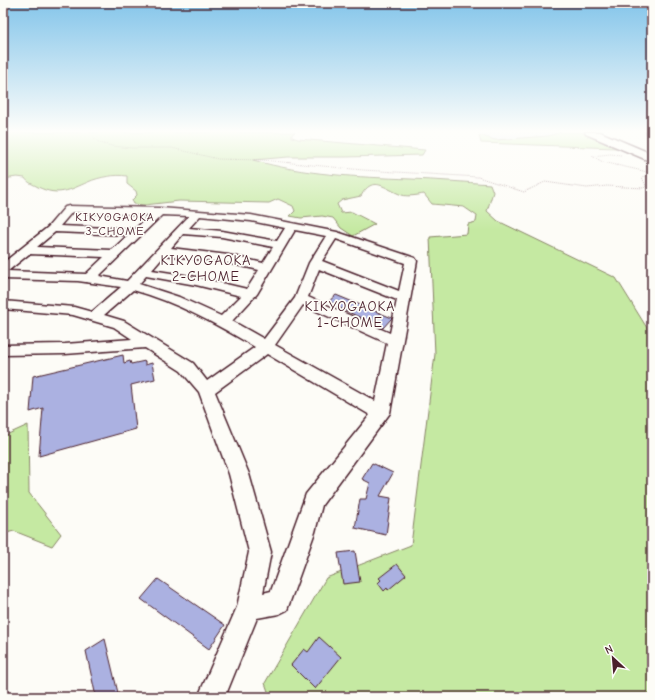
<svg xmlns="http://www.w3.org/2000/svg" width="655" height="700" viewBox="0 0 655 700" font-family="'Comic Neue',sans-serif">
<rect width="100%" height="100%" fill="#fdfcf7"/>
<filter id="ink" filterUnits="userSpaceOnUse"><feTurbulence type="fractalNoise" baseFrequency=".025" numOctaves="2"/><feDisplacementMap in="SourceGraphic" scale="8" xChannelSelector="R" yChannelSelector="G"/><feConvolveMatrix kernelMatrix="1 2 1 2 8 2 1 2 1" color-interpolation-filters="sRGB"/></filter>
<g filter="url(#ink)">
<path fill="#e4e6f0" d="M475 132H561L548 136 495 140Z"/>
<path fill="#c5e9a2" stroke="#888466" d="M3 132H295L292 134V137L298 139 425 150 422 155 345 157H288L253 160C304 175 357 177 411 179 437 180 464 182 490 184L493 192 487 211 498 221 616 278 652 336V697H270L265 683 326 578 411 545 435 354 430 237 467 234 468 224 476 222 477 216 464 207 432 204 424 194C418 195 408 197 402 195 385 189 373 174 361 196L342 200 337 204 341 213 352 212 375 224 353 236 341 228 333 218 322 216 301 218 290 216 295 211 293 206 278 199 269 203 179 201 145 205 134 204 132 200 137 195 136 191 127 184V176C116 174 99 177 88 182 69 190 59 197 38 187 33 184 28 183 25 178L17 177 3 179Z
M561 132H581L616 148 481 143 479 135 495 140 548 136Z
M3 415 6 435 28 425 29 493 61 534 52 546 14 531 3 534Z"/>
<path fill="#abb1e1" stroke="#4a1f2b" d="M336 295 392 318 391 319 383 328 333 305 334 304 329 301Z
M123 355 124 363 130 361 131 364 145 361V365L152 363 155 379 131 385 136 429 39 456 43 408 30 412 33 376Z
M372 463 393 473 380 496 391 498 386 535 355 528 360 499H366L370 483 362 479Z
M355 551 360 582 343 584 338 553Z
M397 564 406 575 388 590 387 588 384 591 378 583 381 580 379 578Z
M158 579 225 625 209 649 141 599Z
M319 637 341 657 315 689 291 665 304 649 308 652Z
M105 639 119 697H96L86 651Z"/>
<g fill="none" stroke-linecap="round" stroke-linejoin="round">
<g stroke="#4a1f2b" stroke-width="3">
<path id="minor" d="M69 206 160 208 251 215 337 232 415 258 417 261 390 413 322 505 315 532 287 610 279 614 257 618 225 697H198L237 607 249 552 229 474 199 392 181 371 145 348 65 354 3 355V345L65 344 132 339 114 327 73 315 3 309V301L74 307 92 312 121 287 78 281 3 279V263L48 227 65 207ZM72 212 150 215 135 229 60 226ZM162 215 189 216 127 281 99 276ZM200 216 251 221 285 228 277 241 222 231 189 228ZM295 230 326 236 309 263 295 298 264 339 232 321 257 294ZM55 232 128 235 112 250 37 247ZM183 234 222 237 273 247 263 263 228 255 171 248ZM336 239 405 263 399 291 322 261ZM29 254 104 257 86 274 8 271ZM165 255 228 263 259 270 247 289 196 277 152 270ZM319 269 397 300 390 333 308 297ZM146 276 196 285 241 296 221 316 179 297 139 284ZM133 290C177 302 216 324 255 347L207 381 193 363 124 321 104 315ZM303 305 387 343 375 401 275 345ZM267 354 370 415 306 494 271 591 263 593 271 552 249 474 215 392Z"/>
</g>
<g stroke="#4a1f2b" stroke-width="3">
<path id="major" d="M646 132H652V136Z"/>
</g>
<g stroke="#4a1f2b" stroke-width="3">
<path id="highway" d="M585 132H600L652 154V162L586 134Z"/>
</g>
<path stroke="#4a1f2b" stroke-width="1" stroke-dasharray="0.5 1.5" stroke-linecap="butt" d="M94 138 100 143 112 146 132 148H172L218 159 262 160 363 170 478 177 524 192 545 182 587 188 607 186 644 188 646 186 642 177 652 174
M621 155 610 154 592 156 603 162 652 173"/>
<use href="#minor" fill="#fdfcf7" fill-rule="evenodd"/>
<use href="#major" fill="#fdfcf7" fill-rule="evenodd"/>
<use href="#highway" fill="#fdfcf7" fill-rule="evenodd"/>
</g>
</g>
<linearGradient id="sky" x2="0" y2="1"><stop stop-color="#84c5ea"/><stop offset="0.57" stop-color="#fefefb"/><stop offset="1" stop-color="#fefefb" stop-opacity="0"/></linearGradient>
<rect width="655" height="230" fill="url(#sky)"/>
<g text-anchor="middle" stroke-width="3.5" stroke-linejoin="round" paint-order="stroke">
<g font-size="12" letter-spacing="1" fill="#4a1f2b" stroke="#fdfcf7">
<text x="115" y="221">KIKYOGAOKA<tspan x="115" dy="14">3-CHOME</tspan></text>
</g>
<g font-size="14" letter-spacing="1" fill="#4a1f2b" stroke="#fdfcf7">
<text x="206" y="265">KIKYOGAOKA<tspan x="206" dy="16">2-CHOME</tspan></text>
<text x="350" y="311">KIKYOGAOKA<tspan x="350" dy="16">1-CHOME</tspan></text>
</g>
</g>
<rect width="655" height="700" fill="none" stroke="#fdfcf7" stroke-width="16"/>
<rect x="8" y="8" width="639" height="684" fill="none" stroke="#4a1f2b" stroke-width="1.5" filter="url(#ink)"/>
<g transform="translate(613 658) rotate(334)" stroke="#fdfcf7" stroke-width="3" paint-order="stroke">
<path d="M0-3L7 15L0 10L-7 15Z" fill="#4a1f2b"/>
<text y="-6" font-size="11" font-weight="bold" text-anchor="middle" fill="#4a1f2b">N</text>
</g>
</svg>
